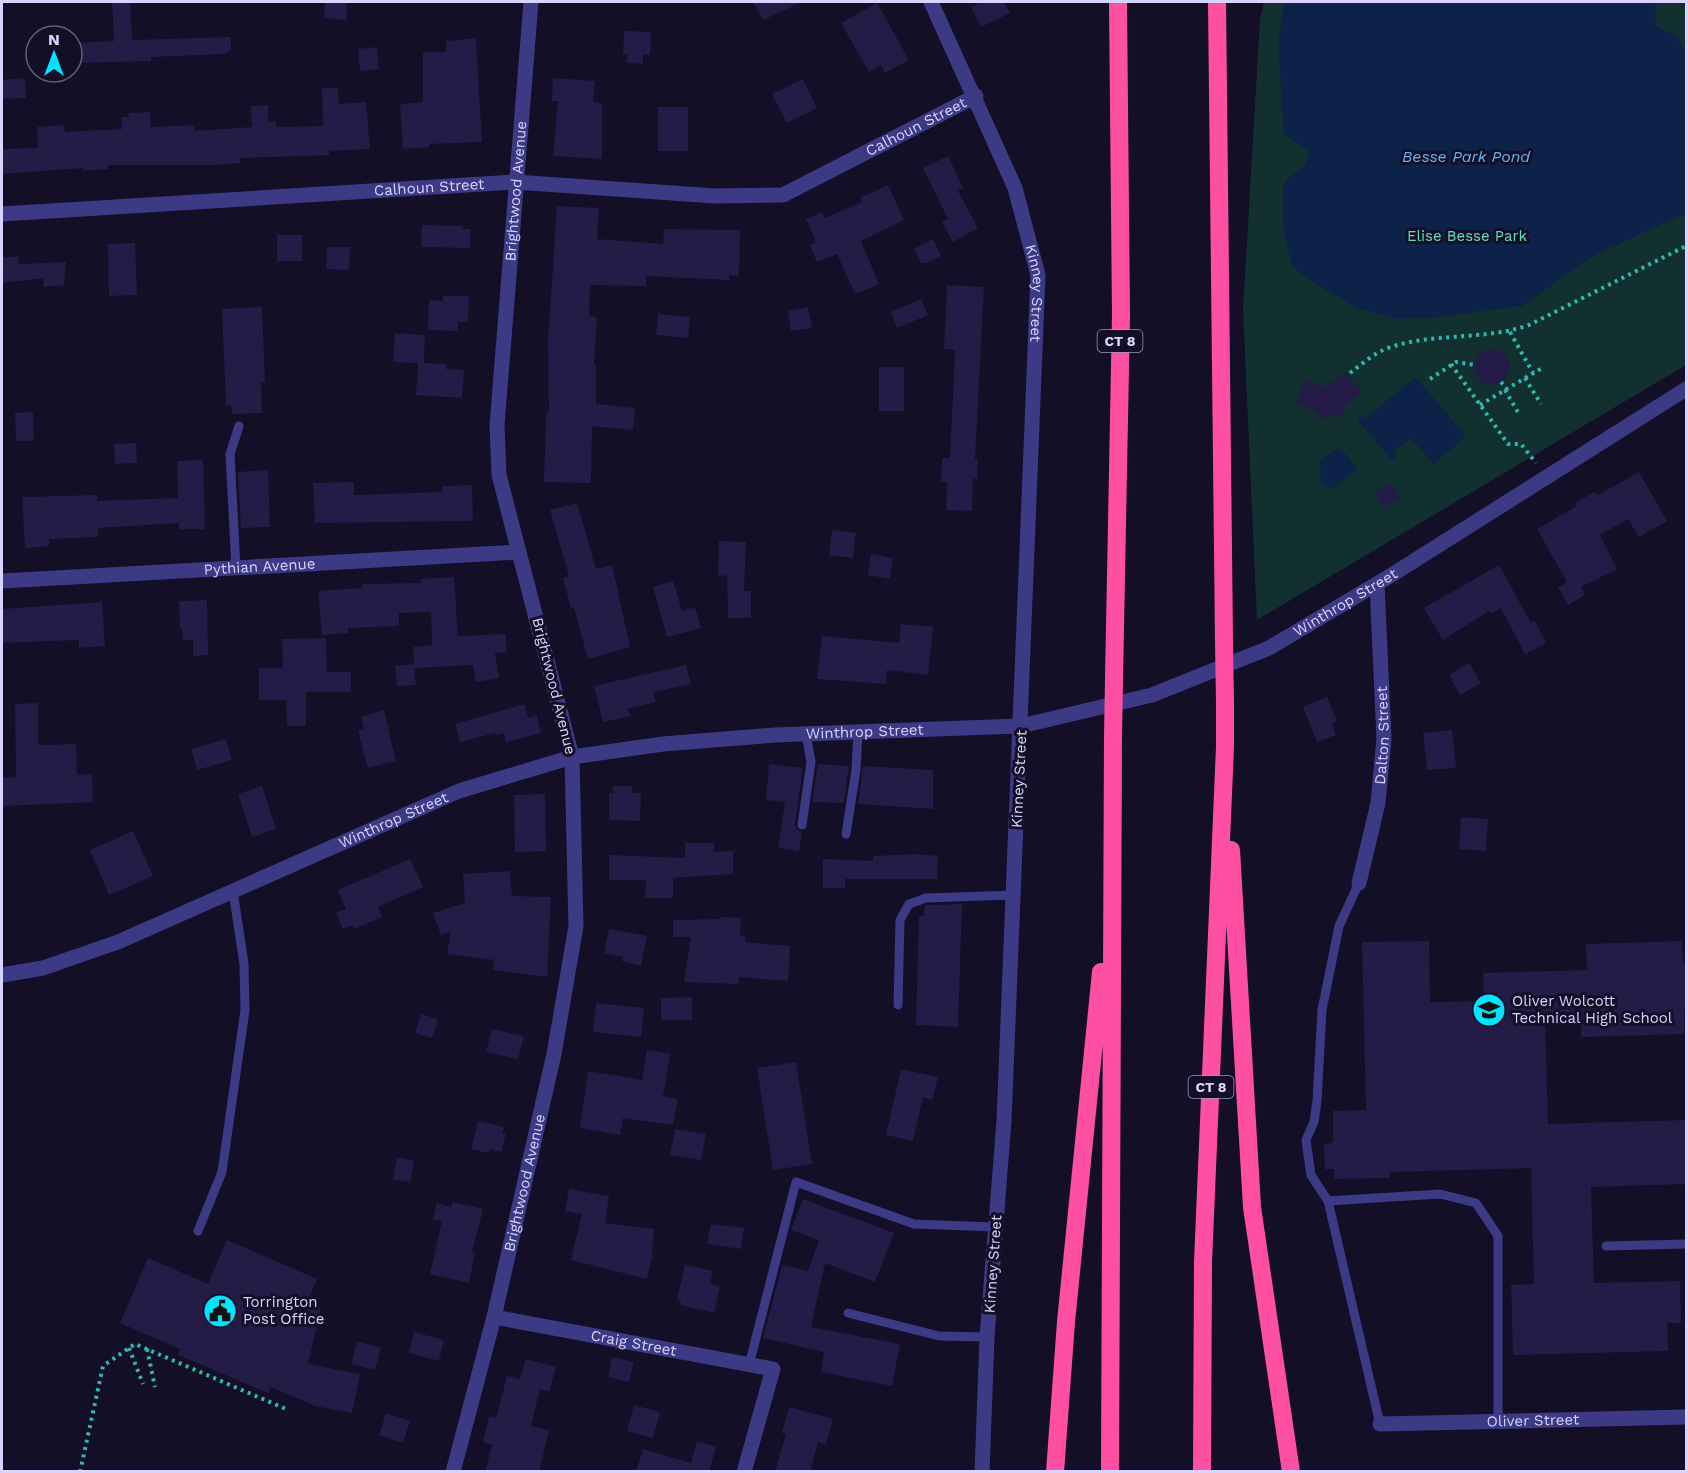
<svg xmlns="http://www.w3.org/2000/svg" width="1688" height="1473" viewBox="0 0 1688 1473" font-family="'Work Sans',sans-serif">
<rect width="100%" height="100%" fill="#130f26"/>
<path fill="#12302f" d="M1264 2H1686V365L1257 620 1243 310 1260 19Z"/>
<path fill="#0c2248" d="M1284 2H1658L1655 5 1656 26 1678 37 1686 56V213L1595 255 1522 306 1438 317 1395 319 1357 308 1310 280 1292 266 1283 226V187L1289 176 1304 167 1310 153 1284 133 1278 45Z
M1416 377 1466 437 1433 464 1411 438 1393 452 1397 457 1392 461 1357 419 1361 415 1365 419Z
M1337 449 1347 455 1357 470 1331 489 1321 483 1320 462Z"/>
<path fill="#241b47" d="M112 2H130L132 40 231 37V50L225 54 151 57V61L75 63 74 43 114 41Z
M325 2H347L346 20 324 18Z
M753 2H802L763 20Z
M981 2H1004L1010 13 981 27 971 7Z
M877 3 909 60 885 73 881 65 869 72 841 23Z
M624 31 651 32 650 55 643 54V64L627 63V55L623 54Z
M476 38 482 142 429 144V147L403 149 400 104 423 102V52H446V41Z
M377 47 379 69 360 71 358 49Z
M25 78 26 98 2 99V80Z
M553 78 595 81 593 102 602 103V159L553 156 558 101H552Z
M803 79 817 108 787 123 772 94Z
M322 88H338L339 104 366 102 370 149 329 151V155L240 158V163L215 165H108V169L83 171V168L2 174V149L38 148 37 127 64 125 65 132 122 129V117H129L128 113 150 112 151 127 195 125V131L252 127 251 106 268 105V122L276 121V127L323 126Z
M658 107H688V151H658Z
M948 156 963 188 958 191 978 228 953 242 942 222 948 219 923 168Z
M888 185 904 220 861 241 879 284 855 294 837 254 817 262 810 245 816 242 806 219 822 212 825 218 862 202 860 198Z
M557 206 599 208 597 239 663 244 664 229 740 230 739 276 729 275V280L646 276V286L590 285 589 316 597 317 594 365H596V404L635 408 633 430 592 426 591 483 544 482 546 412H549L548 341Z
M422 225 463 226V229H470V248L421 247Z
M277 235H302V261H277Z
M933 239 941 256 927 263H921L914 249Z
M135 243 137 295 109 296 108 244Z
M327 247H350L349 270 326 269Z
M18 256 19 264 66 262 64 285 44 287 43 278 2 283V258Z
M947 285 984 287 975 459H978L977 479H973L972 511 946 510 947 482H941L942 458H950L955 350 944 349Z
M443 296H469L468 322H458V331L428 330 429 300 443 301Z
M921 299 928 315 897 328 891 312Z
M262 307 265 382H261L262 413 232 414 231 405 226 406 222 309Z
M808 307 812 328 791 331 788 311Z
M658 314 690 317 688 338 656 335Z
M395 333 425 335 424 363 446 364V369L464 370 462 398 416 395 418 363 393 362Z
M1474 367a18 18 0 1 1 36 0a18 18 0 1 1-36 0Z
M879 367H904V411H879Z
M1345 372 1362 392 1344 407 1345 415 1319 419 1317 412 1296 404 1305 379 1327 387Z
M33 412 34 441H16L15 413Z
M136 443 137 463 115 464 114 444Z
M203 460 205 529H179V523L98 528V537L49 539V546L25 548 22 497 97 495V501L178 498 177 461Z
M268 470 270 527 241 528 238 472Z
M1639 472 1667 521 1639 537 1628 519 1600 535 1617 569 1581 587 1585 595 1568 605 1558 587 1567 582 1537 529 1577 506 1575 503 1594 492 1598 495Z
M354 482V495L442 492V486L472 485 473 521 315 523 313 483Z
M1391 483 1400 498 1383 508 1374 493Z
M577 503 596 569 612 565 630 647 588 659 574 608H571L563 578 569 576 550 510Z
M832 530 856 533 853 558 829 555Z
M719 541 746 542 744 591H751V618H728L727 576 718 575Z
M871 554 893 558 890 579 868 575Z
M1499 565 1531 623 1535 621 1546 643 1525 654 1501 608 1491 613 1489 611 1443 640 1424 608Z
M454 577 458 636 506 634V652L495 653 499 678 476 682 473 665 414 668 416 685 397 686 395 666 414 664 413 647 432 645 431 612 399 613V626L348 628V633L322 635 318 591 362 588V584L421 583 420 579Z
M673 581 682 611 695 607 701 628 667 637 653 587Z
M207 600 208 655 193 656V640H183L182 629H180L179 601Z
M102 602 105 646 79 648V640L2 643V609Z
M901 624 933 627 928 675 887 670 886 684 817 679 822 636 899 643Z
M326 638 327 672H351V692H306V726H287L286 700H259V668H283L282 639Z
M1469 663 1481 683 1460 695 1449 675Z
M686 665 691 684 653 692 656 702 628 709 630 716 603 722 594 686Z
M1327 697 1337 721 1332 723 1336 735 1317 742 1303 707Z
M38 703V745L76 744 77 775 92 774 93 802 2 806V778L16 777 15 704Z
M525 704 528 718 537 715 541 733 506 742 504 733 496 735 495 733 460 742 455 724Z
M384 710 396 761 368 768 358 731 364 729 361 717Z
M1452 730 1456 768 1427 770 1423 733Z
M226 739 232 760 197 770 191 749Z
M769 764 803 768 795 824 797 830 802 832 799 851 778 848 785 802 766 800Z
M818 764 849 766 844 803 812 802Z
M863 766 933 770V809L858 804Z
M262 786 276 829 252 837 238 794Z
M613 786H632V793H641L640 821 609 820V793H613Z
M545 794 546 851 515 852 514 795Z
M1461 817 1488 819 1486 851 1459 849Z
M133 831 153 876 109 895 90 850Z
M685 843H714V852L733 851V874L673 878V898H645L646 880H609V855L685 858Z
M916 854 938 856 937 879H845V888H823V859L873 861V856Z
M410 859 423 887 378 907 382 917 354 929 353 925 343 929 336 913 346 909 338 890Z
M510 871 512 896 551 897 547 977 493 970 494 960 447 954 451 931 441 935 433 913 465 903 463 874Z
M962 904 958 1027 916 1025 919 916H924L925 906 927 905Z
M720 917 741 918 740 936H745V942L790 946 788 981 739 977 738 984 684 982 691 937H673V920L720 919Z
M609 929 647 936 641 966 622 961 623 957 604 953Z
M1429 941 1430 1002 1484 1001 1483 973 1587 970 1586 944 1682 941 1683 963H1686L1684 1034 1581 1037V1016L1545 1017 1548 1124 1686 1120V1184L1591 1187 1594 1283 1680 1281 1681 1323H1667L1668 1351 1513 1355 1511 1285 1534 1284 1531 1168 1390 1172V1178L1334 1179V1169H1325L1324 1144 1333 1143V1111L1366 1110 1362 942Z
M692 997V1020H661V998Z
M596 1003 644 1008 641 1037 593 1032Z
M421 1014 438 1019 432 1038 415 1033Z
M492 1029 524 1036 518 1059 486 1052Z
M647 1050 670 1054 663 1096 678 1099 673 1125 623 1118 620 1135 580 1128 588 1071 642 1080Z
M796 1062 812 1164 773 1170 757 1068Z
M901 1069 938 1077 932 1100 923 1097 913 1141 886 1135Z
M478 1121 504 1127 502 1133 506 1134 501 1152 490 1149 489 1153 471 1149Z
M675 1129 706 1134 701 1160 670 1155Z
M397 1157 414 1161 410 1182 393 1179Z
M569 1189 609 1196 605 1223 654 1229 652 1257 647 1279 571 1260 582 1214 565 1211Z
M803 1199 894 1233 875 1282 825 1263 811 1327 900 1344 892 1386 821 1372 824 1352 763 1338 782 1265 808 1271 819 1240 791 1230Z
M453 1202 483 1209 472 1252H475L469 1283 430 1274 442 1221 433 1219 437 1203 451 1207Z
M711 1224 744 1228 741 1249 707 1244Z
M227 1240 317 1279 306 1305 321 1307 308 1364 360 1374 352 1413 315 1406 271 1387 268 1393 178 1355 180 1349 120 1323 148 1258 208 1284Z
M685 1265 713 1271 710 1284 720 1287 714 1313 680 1305 681 1301 677 1300Z
M414 1332 444 1340 439 1361 409 1353Z
M357 1341 381 1348 375 1370 351 1364Z
M612 1357 634 1362 629 1382 608 1377Z
M526 1359 556 1367 549 1392 540 1389 531 1426 549 1430 539 1472H485L492 1445 483 1442 489 1416 496 1418 507 1376 520 1379Z
M634 1405 660 1412 653 1438 627 1431Z
M789 1407 833 1419 826 1444 818 1442 810 1472H775L786 1434 782 1433Z
M386 1413 410 1421 403 1443 379 1435Z
M697 1441 716 1447 709 1472H636L643 1449 691 1463Z"/>
<g fill="none" stroke-linecap="round" stroke-linejoin="round">
<path stroke="#2fb8b0" stroke-width="4" stroke-dasharray="3 4.5" stroke-linecap="butt" d="M1510 332 1533 373
M1451 364 1508 444H1521L1536 463
M1350 373C1362 364 1374 353 1388 348 1433 332 1484 341 1529 325L1686 246
M1525 378 1541 404
M1430 379 1456 362 1475 365
M1501 382 1506 389
M1505 390 1520 416
M1480 405 1542 368
M129 1348 143 1384
M147 1349 155 1387
M80 1472 103 1366 135 1344 286 1409"/>
<path stroke="#3d3a85" stroke-width="9" d="M236 569 230 454 239 426
M802 825 811 762 806 734
M846 834 856 770 858 732
M1359 883 1339 926 1322 1010 1317 1101 1314 1122 1306 1140 1311 1175 1328 1201 1380 1424
M898 1005 900 920 909 904 926 898 1014 895
M1328 1201 1440 1194 1476 1203 1498 1236V1422
M198 1231 222 1172 245 1010 244 964 233 891
M1606 1246 1686 1244
M848 1313 939 1336 987 1337
M749 1365 796 1182 914 1224 995 1227"/>
<g stroke="#3d3a85" stroke-width="15">
<path id="s1" d="M931 2 1015 188 1038 275 1004 1121 987 1337 982 1472"/>
<path id="s2" d="M2 214 515 182 715 196 783 195 976 96"/>
<path id="s3" d="M2 581 519 552"/>
<path id="s4" d="M1359 883 1378 803 1384 739 1377 584"/>
<path id="s5" d="M494 1317 773 1369 744 1472"/>
<path id="s6" d="M1380 1424 1686 1417"/>
<path id="s7" d="M453 1472 494 1317 554 1054 576 926 572 757 499 475 497 425 531 2"/>
</g>
<path stroke="#3d3a85" stroke-width="15" id="s8" d="M2 975 43 968 118 942 459 791 572 757 663 744 775 735 1021 726 1152 695 1269 648 1390 576 1686 389"/>
<path stroke="#ff4fa3" stroke-width="18" d="M1217 2 1224 641
M1114 680 1121 314 1118 2
M1231 850 1252 1207 1291 1472
M1055 1472 1066 1322 1101 972
M1110 1472 1113 737
M1202 1472 1203 1262 1225 747V703"/>
<path stroke="#ff4fa3" stroke-width="18" d="M1224 641 1225 703
M1113 737 1114 680"/>
</g>
<defs>
<g id="school-disc" transform="scale(1.725)"><circle r="9.5" fill="#00e5ff" stroke="#130f26"/><path d="M0-5L7-2L0 1L-7-2ZM-4 1L0 2.5L4 1V4Q0 6-4 4Z" fill="#111"/></g>
<g id="civic-disc" transform="scale(1.725)"><circle r="9.5" fill="#00e5ff" stroke="#130f26"/><path d="M-.6-6.5H3V-4.5H.6V-3L4-1V1h2V6H-6V1h2V-1L-.6-3ZM-1.2 2.5V6h2.4V2.5Z" fill="#111"/></g>
</defs>
<g fill-rule="evenodd">
<use href="#school-disc" x="1489" y="1010"/>
<use href="#civic-disc" x="220" y="1311"/>
</g>
<g text-anchor="middle" stroke-width="6" stroke-linejoin="round" paint-order="stroke">
<g fill="#130f26" stroke="#9e99be" stroke-width="1.5">
<rect x="1097.5" y="330" width="45" height="22" rx="4.5"/>
<rect x="1188.5" y="1076" width="45" height="22" rx="4.5"/>
</g>
<g font-size="14" font-weight="bold" fill="#d9d4ff">
<text x="1120" y="346">CT 8</text>
<text x="1211" y="1092">CT 8</text>
</g>
<g font-size="15" fill="#d9d4ff" stroke="#130f26">
<text dy="5" stroke="none"><textPath href="#s2" startOffset="932">Calhoun Street</textPath></text>
<text dy="5" stroke="none"><textPath href="#s2" startOffset="428">Calhoun Street</textPath></text>
<text dy="5" stroke="none"><textPath href="#s7" startOffset="1305">Brightwood Avenue</textPath></text>
<text dy="5" stroke="none"><textPath href="#s1" startOffset="312">Kinney Street</textPath></text>
<text dy="5" stroke="none"><textPath href="#s3" startOffset="258">Pythian Avenue</textPath></text>
<text dy="5" stroke="none"><textPath href="#s8" startOffset="1412">Winthrop Street</textPath></text>
<text transform="translate(554 686) rotate(76)" y="5">Brightwood Avenue</text>
<text dy="5" stroke="none"><textPath href="#s8" startOffset="906">Winthrop Street</textPath></text>
<text dy="5" stroke="none"><textPath href="#s4" startOffset="150">Dalton Street</textPath></text>
<text transform="translate(1019 779) rotate(-87)" y="5">Kinney Street</text>
<text dy="5" stroke="none"><textPath href="#s8" startOffset="422">Winthrop Street</textPath></text>
<text dy="5" stroke="none"><textPath href="#s7" startOffset="298">Brightwood Avenue</textPath></text>
<text transform="translate(993 1264) rotate(-86)" y="5">Kinney Street</text>
<text dy="5" stroke="none"><textPath href="#s5" startOffset="142">Craig Street</textPath></text>
<text dy="5" stroke="none"><textPath href="#s6" startOffset="153">Oliver Street</textPath></text>
</g>
<g font-size="15" fill="#5fe0c0" stroke="#130f26">
<text x="1467" y="241">Elise Besse Park</text>
</g>
<g font-size="15" fill="#d9d4ff" stroke="#130f26" text-anchor="start">
<text x="1512" y="1006">Oliver Wolcott<tspan x="1512" dy="17">Technical High School</tspan></text>
<text x="243" y="1307">Torrington<tspan x="243" dy="17">Post Office</tspan></text>
</g>
<g font-size="16" font-style="italic" fill="#62b6ff" stroke="#130f26">
<text x="1466" y="162">Besse Park Pond</text>
</g>
</g>
<rect width="1688" height="1473" fill="none" stroke="#d9d4ff" stroke-width="6"/>
<g transform="translate(54 54)"><circle r="28" fill="#130f26" stroke="#625e7d" stroke-width="1.5"/>
<path d="M0-4.5L10 22L0 15L-10 22Z" fill="#00e5ff"/>
<text y="-9" font-size="16" font-weight="bold" text-anchor="middle" fill="#d9d4ff">N</text>
</g>
</svg>
